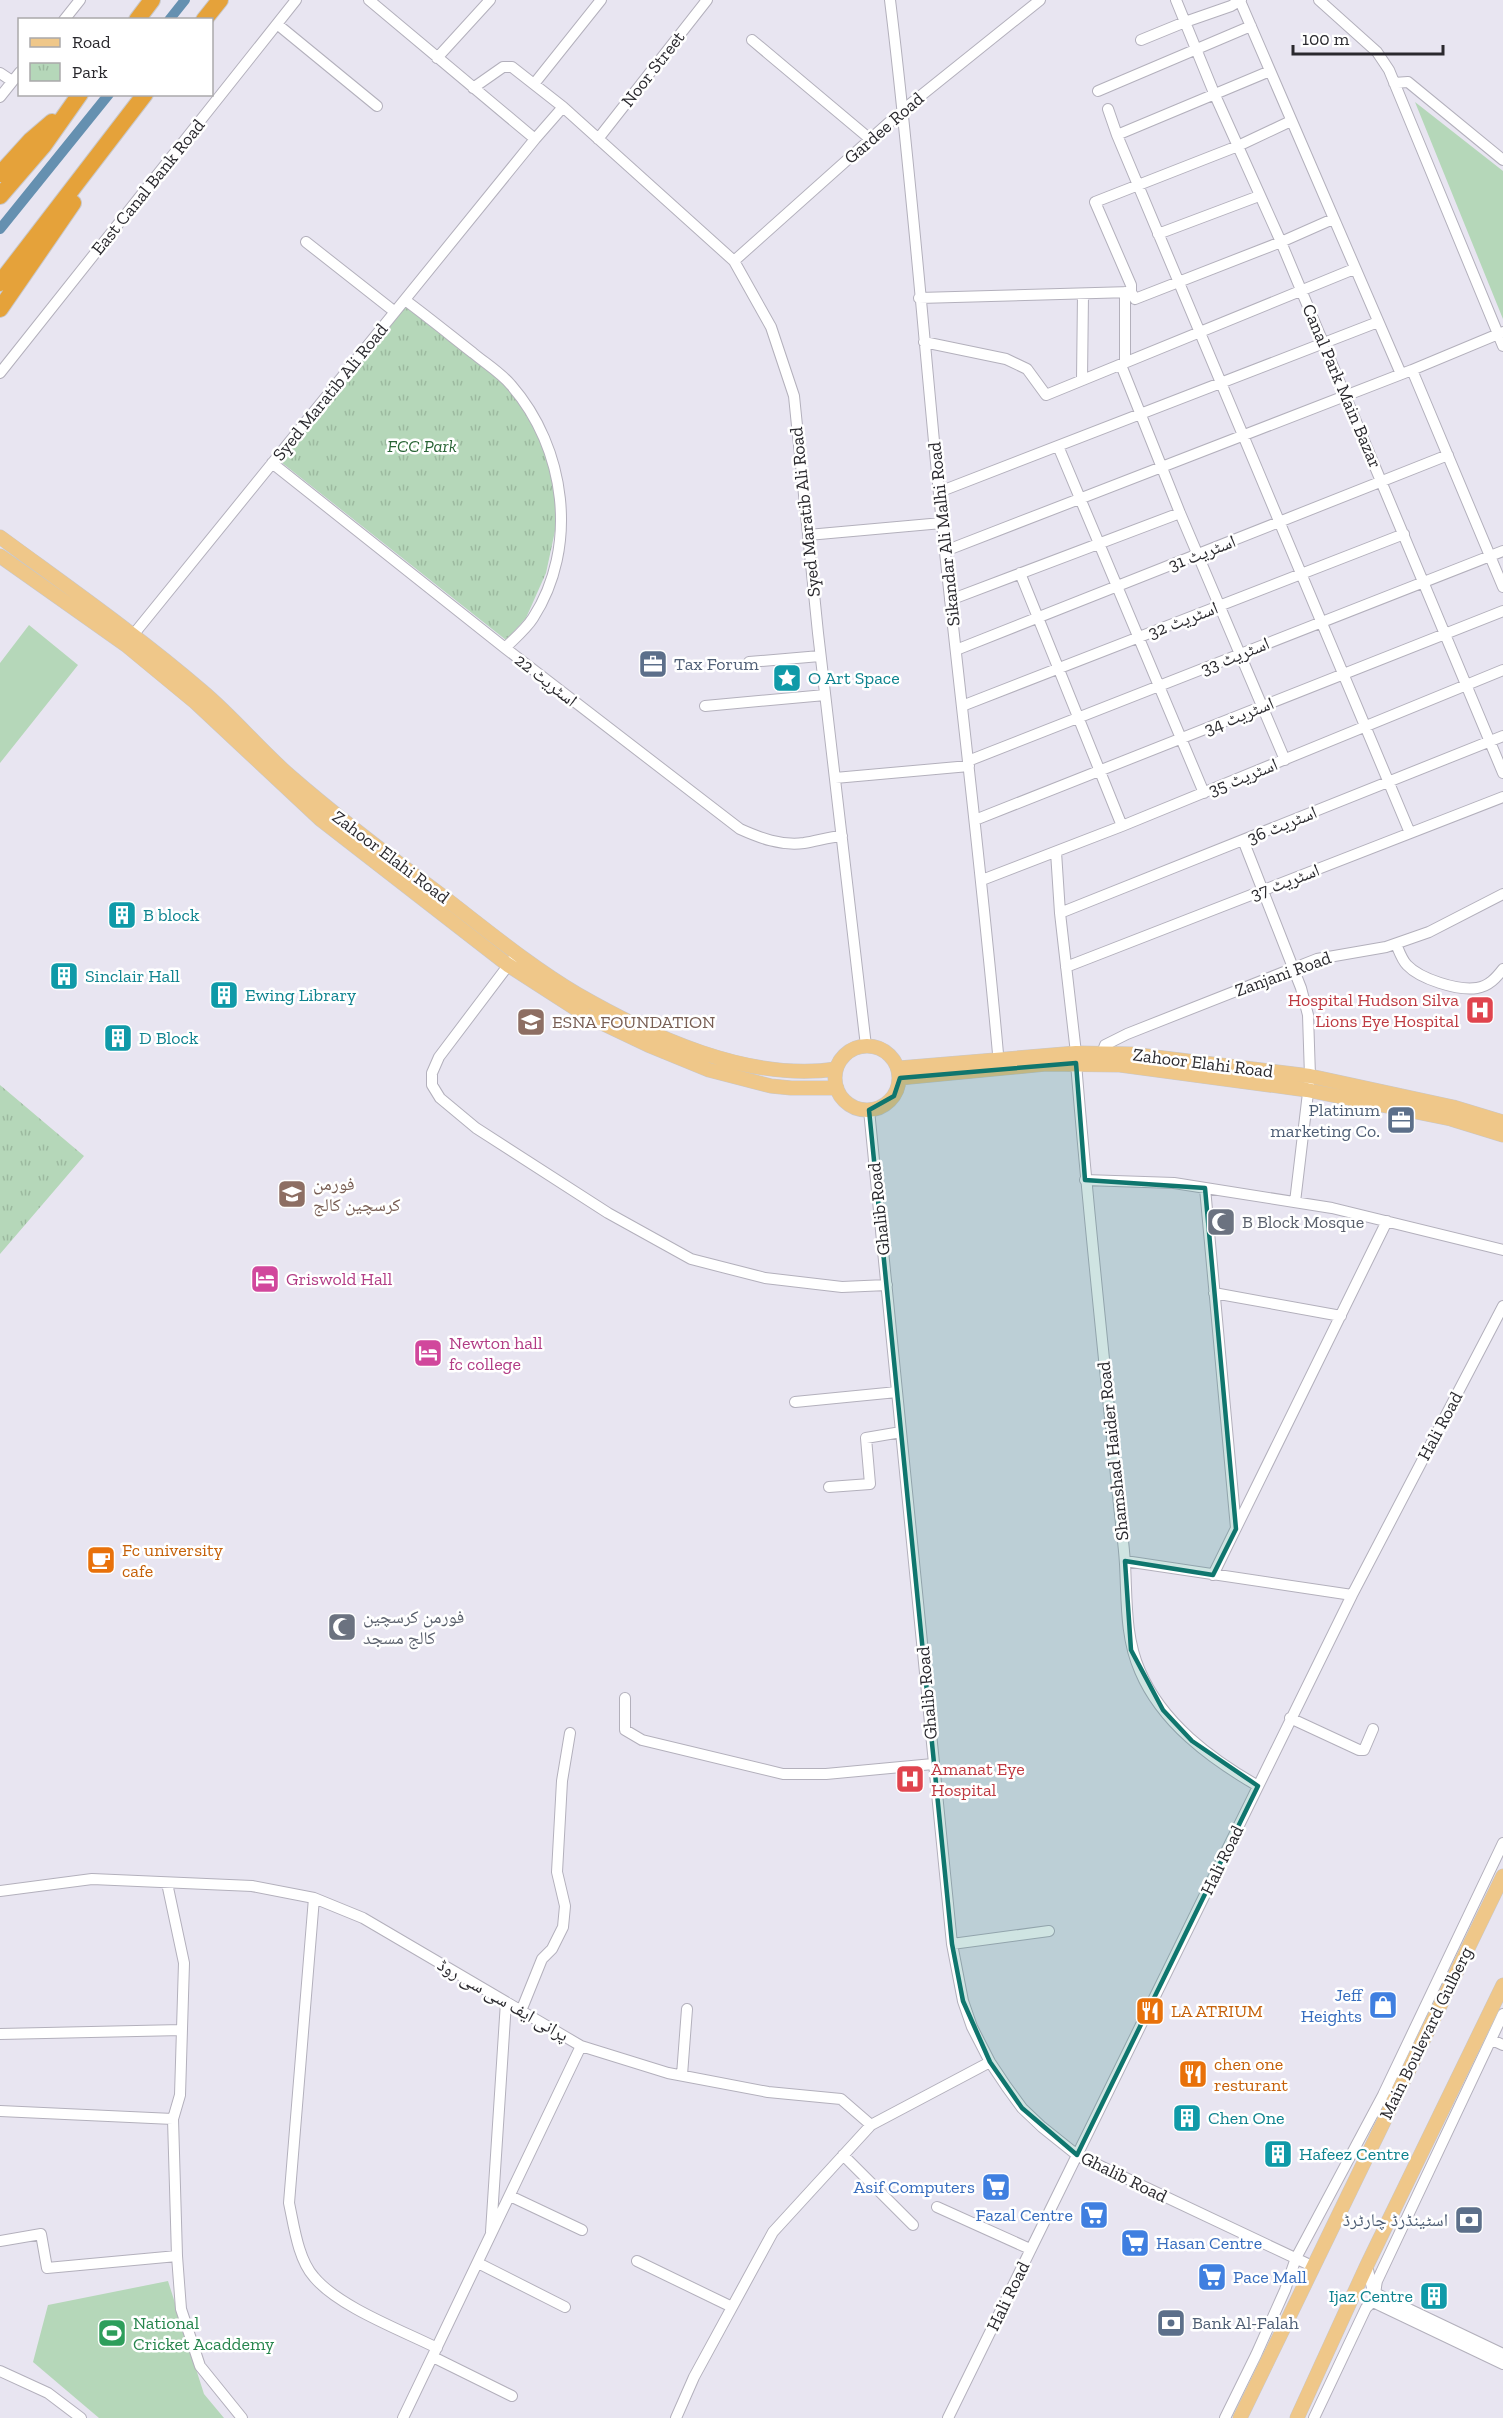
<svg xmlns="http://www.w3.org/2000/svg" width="1503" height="2418" viewBox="0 0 1503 2418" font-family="'Zilla Slab','Noto Naskh Arabic',serif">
<defs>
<pattern id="park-tufts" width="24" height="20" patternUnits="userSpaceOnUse" patternTransform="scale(1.5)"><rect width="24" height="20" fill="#b5d7b9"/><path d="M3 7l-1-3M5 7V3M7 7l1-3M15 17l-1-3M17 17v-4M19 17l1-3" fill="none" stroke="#9cb99f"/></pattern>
</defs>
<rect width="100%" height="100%" fill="#e8e5f1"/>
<path fill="#b5d7b9" d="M1415 102 1503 171V319Z
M29 625 78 665 0 763V663Z
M168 2281 204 2394 224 2418H99L33 2362 48 2305Z"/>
<path fill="url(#park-tufts)" d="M406 306 491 372 513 393 538 433 551 467 556 496 555 531 546 573 526 618 506 640 281 462Z
M0 1085 84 1156 0 1254Z"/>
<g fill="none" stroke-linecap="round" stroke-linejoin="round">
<path stroke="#6590b0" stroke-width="10" d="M169 20 185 0
M0 229 109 94"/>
<g stroke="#b3b0bc" stroke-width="12">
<path id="minor" d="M369 0 535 139
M890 0C911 171 924 343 941 514 960 698 983 881 999 1065
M1176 0 1214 93 1281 242 1503 773
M1319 0 1377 52 1389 70 1503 346
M1240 1 1401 374
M64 20 80 0
M277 24 377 106
M752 40 870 139
M1141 40 1185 22 1231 6 1241 0
M437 58 490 0
M0 73 12 81
M1394 83 1408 82 1503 160
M534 84 601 0
M473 88 503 67H512L563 107
M1098 91 1251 26
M0 97 20 72
M1108 109 1117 135 1410 833
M1117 135 1270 71
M598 139 707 0
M1158 234 1259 196
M306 242 395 312
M734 261 903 110 1040 0
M1125 292V363
M1131 292V285L1095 202 1238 146 1291 121
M919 298 1131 292 1135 299 1281 242 1333 219
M405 300C428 317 450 335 473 353 485 363 501 373 511 385 566 448 579 547 533 618 526 629 514 639 505 648
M924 342 1006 359 1027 369 1046 395 1354 269
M1121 365 1180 513 1285 760
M1412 370 1503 587
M0 373 296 0
M1082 380 1083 294
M1058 446 1204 793
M272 463 505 648 740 829C760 838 781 846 804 843 817 841 829 837 842 836
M939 492 1378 322
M808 535 942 523
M945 551 1412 370 1503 332
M1020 573 1122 826
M950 600 1180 513
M129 640 535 139 563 107 734 261 771 327 794 396 818 633 866 1046
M956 650 1448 455
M749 662 820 656
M705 706 825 695
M962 706 1404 534
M968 761 1503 551
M835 778 969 766
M975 820 1503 611
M1243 840 1301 988 1308 1015 1310 1076 1295 1202
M1056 852 1060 913 1076 1053
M982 880 1122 826 1503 670
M1060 913 1503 736
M1396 944C1399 951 1402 960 1407 965 1420 979 1458 991 1477 988 1489 986 1496 978 1503 969
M513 959 439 1057 432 1073V1085L440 1098 476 1128 608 1213 691 1259 765 1278 842 1287 887 1285
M1066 967 1503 797
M1102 1053 1105 1045 1127 1034 1317 959 1386 947 1429 932 1503 894
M1076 1063C1088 1211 1104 1358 1119 1505 1121 1525 1124 1545 1125 1564 1127 1600 1125 1637 1140 1671 1162 1723 1211 1759 1258 1786
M869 1110 952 1944 963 2001 972 2027 990 2062 1006 2086 1022 2108 1042 2127 1077 2155 1312 2266
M1085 1180 1174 1183 1332 1208 1503 1250
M1205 1188 1236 1528
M1214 1293 1341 1316
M795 1402 897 1392
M829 1487 870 1484 866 1438 901 1432
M1125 1561 1352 1595
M1213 1575 1387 1221
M625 1698V1730L642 1740 783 1774H826L933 1764
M1290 1718 1359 1750H1364L1373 1729
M167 1883 184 1963 180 2095 173 2119 177 2256 181 2309 200 2366 242 2418
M0 1891 92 1879 252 1886 314 1898 363 1918 581 2046 668 2073 768 2092 841 2099 871 2125 990 2062
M314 1898 289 2203C294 2226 298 2259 314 2277 339 2307 401 2330 437 2348
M952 1944 1049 1931
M521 2011 542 1959 552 1949 563 1927 565 1906 557 1872 562 1781 570 1733
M0 2034 182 2030
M1492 2040 1503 2045
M682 2075 687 2009
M0 2111 173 2119
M843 2155 913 2225
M510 2196 582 2230
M937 2207 1030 2249
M491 2232 506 2002
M0 2241 41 2234 47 2268 177 2256
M637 2261 732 2307
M478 2263 565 2307
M1367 2265 1372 2288 1377 2294 1503 2354
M1373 2302 1503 2364
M433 2357 512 2396
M0 2371 48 2393 81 2418
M403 2418 581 2046
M676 2418 694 2377 773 2232 871 2125
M948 2418 1352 1595 1503 1306
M1225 2418 1256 2355 1285 2290 1296 2258 1383 2095 1503 1843
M1314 2418 1366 2308C1378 2297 1374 2295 1377 2281L1503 2014"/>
</g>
<g stroke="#c8c7c9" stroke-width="15">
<path id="major" d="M0 537C68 587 138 636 202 691 233 717 259 749 290 776 337 817 387 855 437 892 483 927 528 965 577 994 652 1037 748 1082 836 1069
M0 556 126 645 195 702 320 819 508 965 587 1016 648 1045 709 1070 771 1086 791 1088H837
M835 1078a32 32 0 1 1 64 0a32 32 0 1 1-64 0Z
M899 1068 1076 1053 1131 1054 1310 1076 1453 1107 1503 1122
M900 1078 1046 1064 1120 1065 1307 1090 1451 1119 1503 1135
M1240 2418 1503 1876
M1297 2418 1367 2265 1503 1985"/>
</g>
<g stroke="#c8c7c9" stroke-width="18">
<path id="highway" d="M137 20 152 0
M204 20 220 0
M0 174 31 140 52 122
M0 196 44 145 80 94
M0 283 145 94
M0 309 73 203"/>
</g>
<use href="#minor" stroke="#fff" stroke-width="10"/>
<use href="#major" stroke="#efc789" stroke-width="14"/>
<use href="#highway" stroke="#e5a23a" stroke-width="16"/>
</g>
<path fill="#0f766e" fill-opacity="0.2" stroke="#0f766e" stroke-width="4.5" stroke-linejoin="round" d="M1076 1063 1085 1180 1205 1188 1236 1529 1213 1575 1125 1561 1131 1650 1163 1710 1192 1741 1258 1786 1077 2155 1022 2108 990 2062 963 2001 952 1944 869 1110 894 1096 900 1078Z"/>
<defs>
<g id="office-square" transform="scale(1.5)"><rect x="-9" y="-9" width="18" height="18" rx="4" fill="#5c6f8a" stroke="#fff"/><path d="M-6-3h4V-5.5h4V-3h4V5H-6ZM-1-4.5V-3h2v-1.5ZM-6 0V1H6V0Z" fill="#fff"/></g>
<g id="sight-square" transform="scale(1.5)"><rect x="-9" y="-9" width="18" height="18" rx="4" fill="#0f9aa8" stroke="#fff"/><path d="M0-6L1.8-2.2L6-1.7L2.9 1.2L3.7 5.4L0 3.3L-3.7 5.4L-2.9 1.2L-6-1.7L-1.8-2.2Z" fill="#fff"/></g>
<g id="building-square" transform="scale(1.5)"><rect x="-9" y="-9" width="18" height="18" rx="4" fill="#0f9aa8" stroke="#fff"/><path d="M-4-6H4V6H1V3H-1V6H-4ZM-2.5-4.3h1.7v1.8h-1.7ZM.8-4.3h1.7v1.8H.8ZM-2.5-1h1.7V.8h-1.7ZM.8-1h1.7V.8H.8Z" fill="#fff"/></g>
<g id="hospital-square" transform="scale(1.5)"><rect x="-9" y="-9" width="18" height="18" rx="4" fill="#e0444e" stroke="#fff"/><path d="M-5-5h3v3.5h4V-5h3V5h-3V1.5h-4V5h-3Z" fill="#fff"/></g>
<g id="school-square" transform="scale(1.5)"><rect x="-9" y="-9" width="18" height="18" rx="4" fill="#8d6e63" stroke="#fff"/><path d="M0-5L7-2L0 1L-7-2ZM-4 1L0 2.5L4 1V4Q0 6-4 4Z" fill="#fff"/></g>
<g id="university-square" transform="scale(1.5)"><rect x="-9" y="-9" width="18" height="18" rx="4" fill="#8d6e63" stroke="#fff"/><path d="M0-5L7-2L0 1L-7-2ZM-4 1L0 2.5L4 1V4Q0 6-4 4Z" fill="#fff"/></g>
<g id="mosque-square" transform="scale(1.5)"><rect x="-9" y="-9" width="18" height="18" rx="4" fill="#6b7280" stroke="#fff"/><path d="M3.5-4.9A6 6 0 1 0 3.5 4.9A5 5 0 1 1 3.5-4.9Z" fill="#fff"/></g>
<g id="hotel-square" transform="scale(1.5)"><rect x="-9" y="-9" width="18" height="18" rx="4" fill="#d1479c" stroke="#fff"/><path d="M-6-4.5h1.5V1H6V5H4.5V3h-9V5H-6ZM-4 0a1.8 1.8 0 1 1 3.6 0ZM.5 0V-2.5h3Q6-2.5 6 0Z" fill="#fff"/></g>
<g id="cafe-square" transform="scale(1.5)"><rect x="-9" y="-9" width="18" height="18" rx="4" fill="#e8710a" stroke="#fff"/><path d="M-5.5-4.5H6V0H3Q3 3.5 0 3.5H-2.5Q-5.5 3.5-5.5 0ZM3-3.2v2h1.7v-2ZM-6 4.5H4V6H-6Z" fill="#fff"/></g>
<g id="shop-square" transform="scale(1.5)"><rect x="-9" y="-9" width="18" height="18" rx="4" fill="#3f7fe0" stroke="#fff"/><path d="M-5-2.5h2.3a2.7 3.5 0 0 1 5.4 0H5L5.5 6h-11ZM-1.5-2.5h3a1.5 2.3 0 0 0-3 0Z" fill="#fff"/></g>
<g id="restaurant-square" transform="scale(1.5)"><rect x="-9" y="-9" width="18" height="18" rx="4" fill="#e8710a" stroke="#fff"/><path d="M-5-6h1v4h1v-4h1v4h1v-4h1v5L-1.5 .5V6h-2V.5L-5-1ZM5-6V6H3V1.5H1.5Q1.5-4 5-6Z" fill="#fff"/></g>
<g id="supermarket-square" transform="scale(1.5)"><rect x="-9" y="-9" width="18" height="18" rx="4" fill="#3f7fe0" stroke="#fff"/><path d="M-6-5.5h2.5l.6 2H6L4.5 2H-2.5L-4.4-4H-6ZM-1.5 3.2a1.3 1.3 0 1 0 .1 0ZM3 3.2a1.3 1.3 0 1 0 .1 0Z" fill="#fff"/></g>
<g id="bank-square" transform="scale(1.5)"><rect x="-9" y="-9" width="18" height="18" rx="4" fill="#5c6f8a" stroke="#fff"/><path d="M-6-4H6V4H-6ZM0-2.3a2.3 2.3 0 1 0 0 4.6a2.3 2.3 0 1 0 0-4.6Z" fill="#fff"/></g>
<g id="stadium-square" transform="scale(1.5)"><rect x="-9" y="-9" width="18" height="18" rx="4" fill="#2e9e5b" stroke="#fff"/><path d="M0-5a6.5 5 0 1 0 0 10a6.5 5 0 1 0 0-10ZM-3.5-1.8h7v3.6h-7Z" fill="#fff"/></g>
</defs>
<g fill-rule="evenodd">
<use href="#office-square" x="653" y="664"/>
<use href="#sight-square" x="787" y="678"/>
<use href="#building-square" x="122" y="915"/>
<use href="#building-square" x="64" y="976"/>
<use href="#building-square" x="224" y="995"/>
<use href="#hospital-square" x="1480" y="1010"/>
<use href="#school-square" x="531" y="1022"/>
<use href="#building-square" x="118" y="1038"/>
<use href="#office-square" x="1401" y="1120"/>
<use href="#university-square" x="292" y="1194"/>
<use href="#mosque-square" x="1221" y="1222"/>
<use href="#hotel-square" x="265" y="1279"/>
<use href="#hotel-square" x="428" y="1353"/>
<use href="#cafe-square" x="101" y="1560"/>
<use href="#mosque-square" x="342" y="1627"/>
<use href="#hospital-square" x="910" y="1779"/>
<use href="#shop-square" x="1383" y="2005"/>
<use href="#restaurant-square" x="1150" y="2011"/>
<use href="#restaurant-square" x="1193" y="2074"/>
<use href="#building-square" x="1187" y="2118"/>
<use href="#building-square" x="1278" y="2154"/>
<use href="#supermarket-square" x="996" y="2187"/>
<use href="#supermarket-square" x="1094" y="2215"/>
<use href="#bank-square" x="1469" y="2220"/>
<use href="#supermarket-square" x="1135" y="2243"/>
<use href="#supermarket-square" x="1212" y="2277"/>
<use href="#building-square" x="1434" y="2296"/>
<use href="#bank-square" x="1171" y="2323"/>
<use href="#stadium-square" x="112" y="2333"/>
</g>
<g text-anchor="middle" stroke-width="5" stroke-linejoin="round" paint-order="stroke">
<g font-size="18" fill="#2a292e" stroke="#fff">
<text transform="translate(653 69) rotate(-52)" y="6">Noor Street</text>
<text transform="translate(884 128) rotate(-41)" y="6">Gardee Road</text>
<text transform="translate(148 187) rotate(-51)" y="6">East Canal Bank Road</text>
<text transform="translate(1342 386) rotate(67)" y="6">Canal Park Main Bazar</text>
<text transform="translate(330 392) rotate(-51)" y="6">Syed Maratib Ali Road</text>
<text transform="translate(805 512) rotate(-96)" y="6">Syed Maratib Ali Road</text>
<text transform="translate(944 534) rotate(-96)" y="6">Sikandar Ali Malhi Road</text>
<text transform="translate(1202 553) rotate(-21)" y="6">اسٹریٹ 31</text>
<text transform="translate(1183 620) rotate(-21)" y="6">اسٹریٹ 32</text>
<text transform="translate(1235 656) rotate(-22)" y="6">اسٹریٹ 33</text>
<text transform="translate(546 680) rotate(38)" y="6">اسٹریٹ 22</text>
<text transform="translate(1239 716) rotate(-22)" y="6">اسٹریٹ 34</text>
<text transform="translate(1243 777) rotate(-22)" y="6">اسٹریٹ 35</text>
<text transform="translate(1282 825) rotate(-22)" y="6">اسٹریٹ 36</text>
<text transform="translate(391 857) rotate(37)" y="6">Zahoor Elahi Road</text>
<text transform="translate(1285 882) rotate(-21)" y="6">اسٹریٹ 37</text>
<text transform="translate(1283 974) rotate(-20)" y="6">Zanjani Road</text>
<text transform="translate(1203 1063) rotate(7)" y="6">Zahoor Elahi Road</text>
<text transform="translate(879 1209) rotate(-96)" y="6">Ghalib Road</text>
<text transform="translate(1440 1426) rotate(-62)" y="6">Hali Road</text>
<text transform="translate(1113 1451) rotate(-96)" y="6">Shamshad Haider Road</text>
<text transform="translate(927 1693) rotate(-95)" y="6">Ghalib Road</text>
<text transform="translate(1222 1860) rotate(-64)" y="6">Hali Road</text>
<text transform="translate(503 2000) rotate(30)" y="6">پرانی ایف سی سی روڈ</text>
<text transform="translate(1426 2033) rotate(-64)" y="6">Main Boulevard Gulberg</text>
<text transform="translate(1124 2177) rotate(26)" y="6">Ghalib Road</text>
<text transform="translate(1008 2296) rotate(-64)" y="6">Hali Road</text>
</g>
<g font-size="18" font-style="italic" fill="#296435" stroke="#fff">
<text x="422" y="452">FCC Park</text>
</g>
<g font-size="18" fill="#4e5e75" stroke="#fff" text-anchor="start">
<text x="674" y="670">Tax Forum</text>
<text x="1380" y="1116" text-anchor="end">Platinum<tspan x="1380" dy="21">marketing Co.</tspan></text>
<text x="1448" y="2226" text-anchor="end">اسٹینڈرڈ چارٹرڈ</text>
<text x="1192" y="2329">Bank Al-Falah</text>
</g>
<g font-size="18" fill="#0d838f" stroke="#fff" text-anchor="start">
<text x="808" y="684">O Art Space</text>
<text x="143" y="921">B block</text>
<text x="85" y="982">Sinclair Hall</text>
<text x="245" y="1001">Ewing Library</text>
<text x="139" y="1044">D Block</text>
<text x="1208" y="2124">Chen One</text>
<text x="1299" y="2160">Hafeez Centre</text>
<text x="1413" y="2302" text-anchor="end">Ijaz Centre</text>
</g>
<g font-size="18" fill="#be3a42" stroke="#fff" text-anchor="end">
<text x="1459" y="1006">Hospital Hudson Silva<tspan x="1459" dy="21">Lions Eye Hospital</tspan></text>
<text x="931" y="1775" text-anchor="start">Amanat Eye<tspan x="931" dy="21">Hospital</tspan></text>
</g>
<g font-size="18" fill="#785e54" stroke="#fff" text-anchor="start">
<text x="552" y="1028">ESNA FOUNDATION</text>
<text x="313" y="1190">فورمن<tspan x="313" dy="21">کرسچین کالج</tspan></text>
</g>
<g font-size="18" fill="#5b616d" stroke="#fff" text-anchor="start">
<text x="1242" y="1228">B Block Mosque</text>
<text x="363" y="1623">فورمن کرسچین<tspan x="363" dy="21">کالج مسجد</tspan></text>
</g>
<g font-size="18" fill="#b23c85" stroke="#fff" text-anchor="start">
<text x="286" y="1285">Griswold Hall</text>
<text x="449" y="1349">Newton hall<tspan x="449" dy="21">fc college</tspan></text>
</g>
<g font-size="18" fill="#c56008" stroke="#fff" text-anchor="start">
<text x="122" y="1556">Fc university<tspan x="122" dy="21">cafe</tspan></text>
<text x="1171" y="2017">LA ATRIUM</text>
<text x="1214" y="2070">chen one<tspan x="1214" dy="21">resturant</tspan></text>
</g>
<g font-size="18" fill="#366cbe" stroke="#fff" text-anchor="end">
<text x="1362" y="2001">Jeff<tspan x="1362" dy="21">Heights</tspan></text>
<text x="975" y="2193">Asif Computers</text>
<text x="1073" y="2221">Fazal Centre</text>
<text x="1156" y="2249" text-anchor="start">Hasan Centre</text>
<text x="1233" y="2283" text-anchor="start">Pace Mall</text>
</g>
<g font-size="18" fill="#27864d" stroke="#fff" text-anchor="start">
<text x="133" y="2329">National<tspan x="133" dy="21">Cricket Acaddemy</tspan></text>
</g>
</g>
<rect x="18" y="18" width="195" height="78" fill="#ffffff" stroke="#aaa9ab" stroke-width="1.5"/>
<rect x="30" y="38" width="30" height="9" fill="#efc789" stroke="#aaa9ab" stroke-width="1.5"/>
<text x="72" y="48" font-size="18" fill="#2a292e">Road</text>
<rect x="30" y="63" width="30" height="18" fill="url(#park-tufts)" stroke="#aaa9ab" stroke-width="1.5"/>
<text x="72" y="78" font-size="18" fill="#2a292e">Park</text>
<path d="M1293 45v9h150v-9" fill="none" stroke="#2a292e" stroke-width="3"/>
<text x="1302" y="45" font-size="18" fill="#2a292e" stroke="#ffffff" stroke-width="4.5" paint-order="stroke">100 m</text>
</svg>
